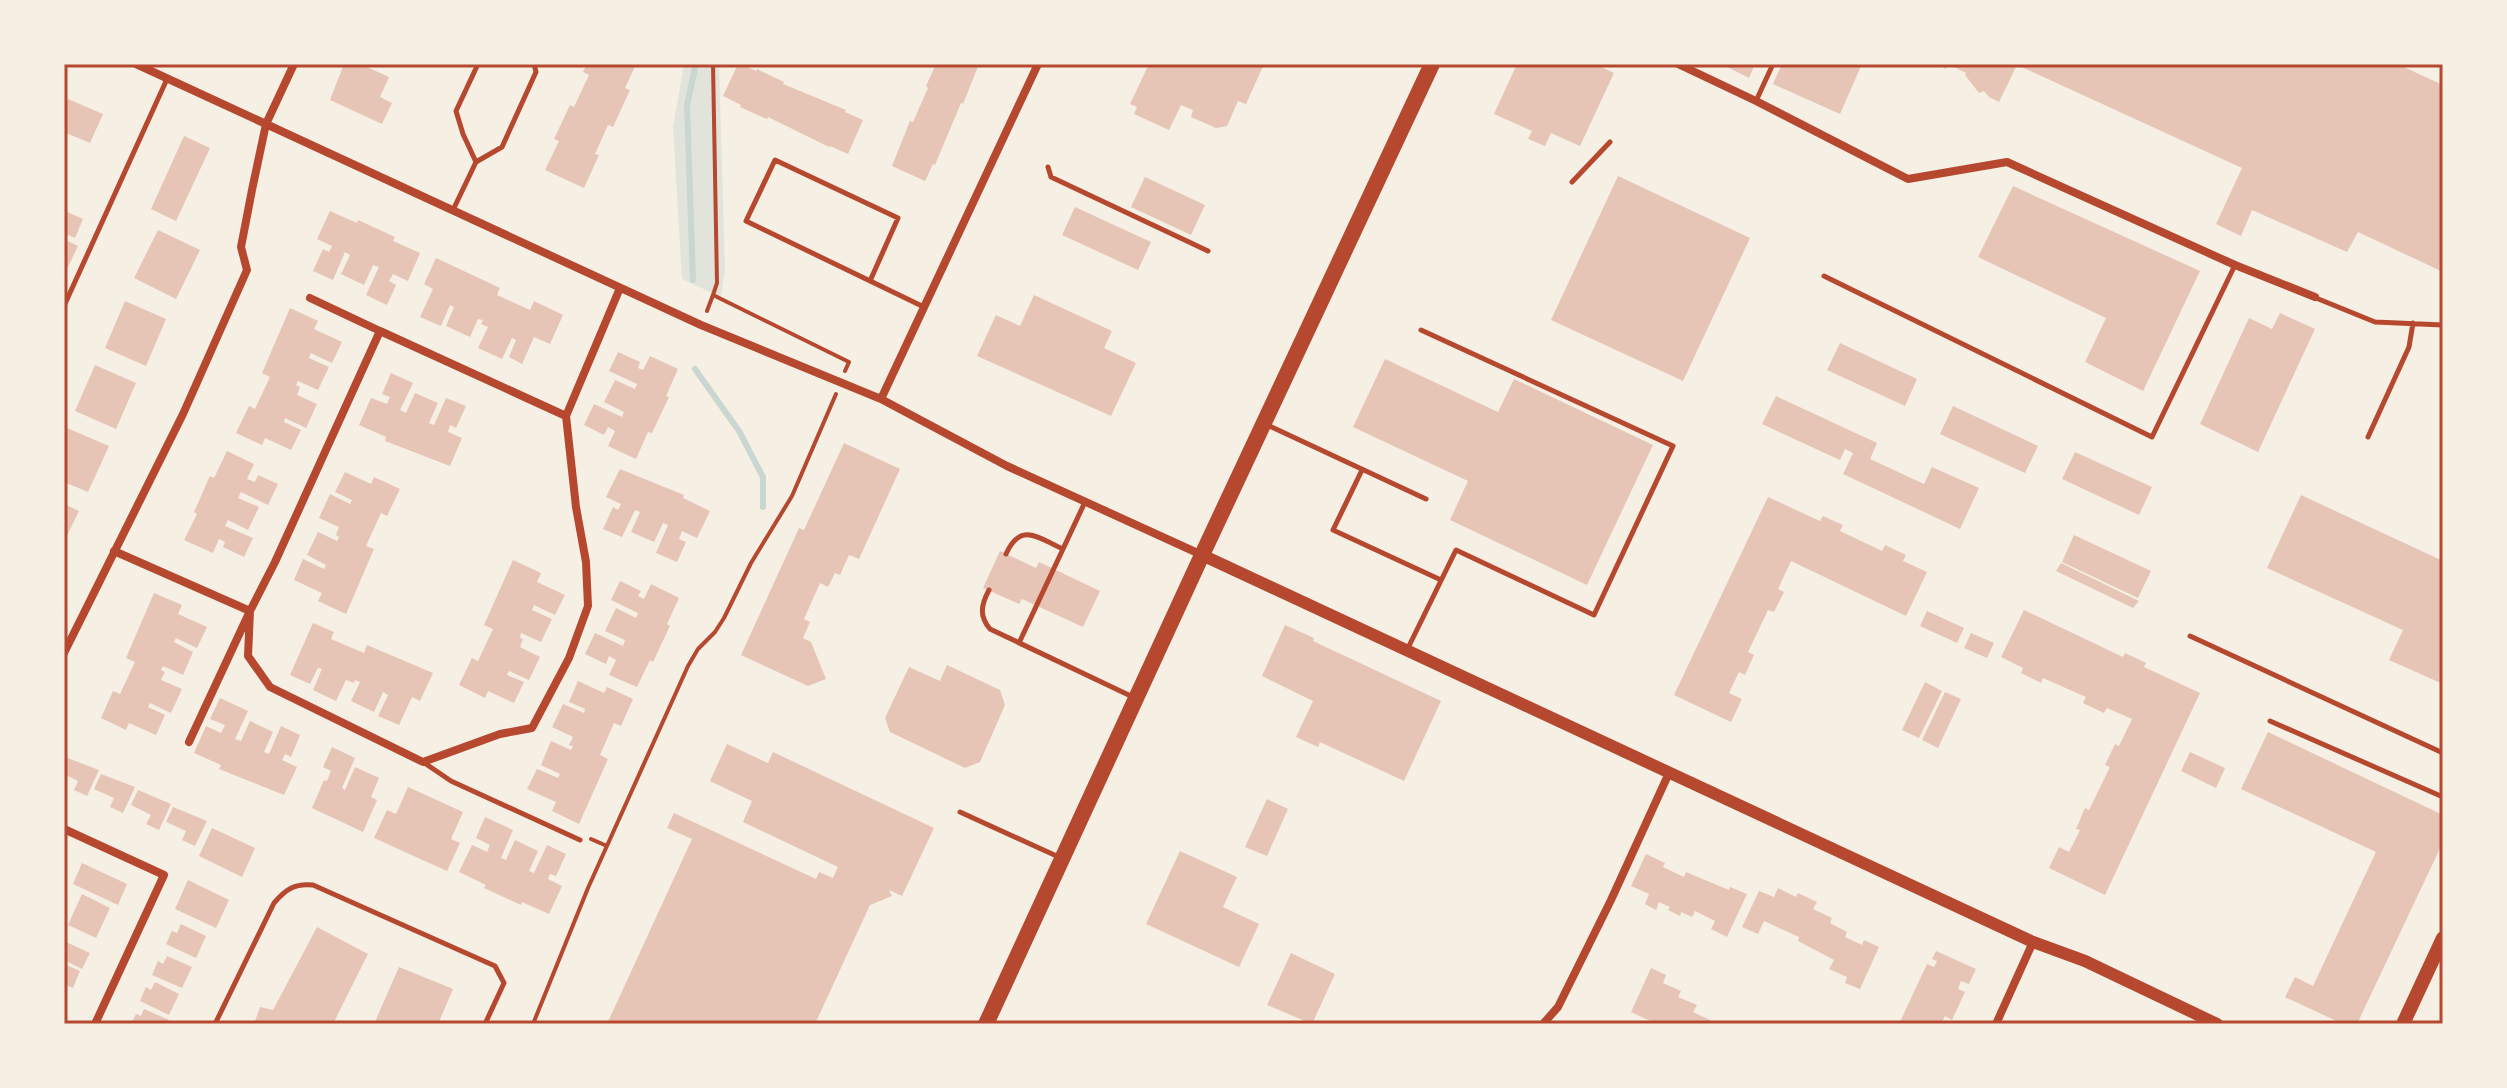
<svg xmlns="http://www.w3.org/2000/svg" width="2507" height="1088" viewBox="0 0 2507 1088" font-family="Inter,sans-serif">
<rect width="100%" height="100%" fill="#f6efe4"/>
<path fill="#e2e4dc" d="M684 64H719L725 270 721 297 682 279 673 127Z"/>
<g fill="none" stroke-linecap="round" stroke-linejoin="round">
<path stroke="#c9d6d2" stroke-width="6" d="M693 280 687 105 696 64
M695 369 739 431 763 477V507"/>
</g>
<path fill="#e6c5b7" d="M344 64H360L389 77 380 97 392 103 382 124 330 100Z
M587 64H636L625 88 630 90 613 127 608 125 595 154 599 155 584 188 545 170 559 141 554 139 570 105 574 107 589 75 583 72Z
M738 64 757 71V69L784 82 783 84 846 110 845 112 863 120 848 154 830 146 829 147 768 117 767 119 740 107 741 105 723 96Z
M936 64H979L963 104 961 103 935 165 933 164 925 181 892 166 910 121 913 122 928 88 926 86Z
M1155 64H1264L1246 104 1238 101 1227 126 1216 128 1191 117 1193 110 1181 105 1169 130 1134 114 1137 107 1130 104 1148 66 1154 67Z
M1517 64H1595L1614 73 1580 146 1551 133 1545 146 1528 139 1532 131 1494 114Z
M1721 64H1755L1749 78Z
M1782 64H1862L1840 114 1773 84Z
M1936 64H2397L2443 85V272L2358 232 2347 252 2252 210 2241 236 2216 224 2242 168 2017 65 1999 102 1989 97 1984 91 1979 93 1965 75 1966 73 1948 64 1946 69Z
M68 99 103 114 90 143 64 132V109Z
M184 136 210 148 176 221 151 209Z
M1618 176 1750 238 1683 381 1551 320Z
M1145 177 1205 205 1191 235 1131 207Z
M2013 186 2200 271 2143 391 2085 362 2106 318 1978 257Z
M1075 207 1151 242 1138 270 1062 235Z
M65 211 83 219 75 238 64 233Z
M330 211 357 223 358 220 395 237 393 241 420 253 408 281 393 274 389 281 396 285 387 305 366 295 379 267 373 265 364 285 341 274 350 255 345 252 333 280 313 271 323 249 329 252 332 246 317 239Z
M158 230 200 250 176 299 134 278Z
M64 239 78 246 68 267 64 265Z
M436 258 500 288 497 295 530 310 534 301 563 315 550 344 534 337 522 364 509 357 516 340 512 338 502 359 478 348 488 327 481 324 483 320 478 319 470 337 446 326 454 307 450 305 441 326 420 317 433 289 424 284Z
M1034 295 1112 331 1104 348 1136 363 1111 416 977 356 996 315 1020 326Z
M125 301 166 319 146 366 105 348Z
M290 308 318 321 314 329 342 342 332 363 311 353 309 358 329 367 318 390 298 381 296 385 300 387 297 395 317 404 306 428 285 418 284 422 301 430 291 450 265 438 262 445 236 433 249 406 255 409 270 377 262 373Z
M2280 313 2315 329 2258 452 2200 424 2249 318 2272 329Z
M1840 343 1917 379 1905 406 1827 370Z
M618 352 640 362 638 368 643 370 650 356 678 369 666 396 669 397 652 433 648 432 636 459 608 446 615 431 608 427 604 435 584 425 594 404 622 417 624 412 604 402 615 380 635 389 637 384 609 371Z
M1385 359 1498 412 1514 379 1653 445 1587 585 1450 520 1468 481 1353 427Z
M95 365 136 383 116 429 75 411Z
M391 373 413 383 400 410 406 413 415 393 438 403 429 423 434 425 446 398 466 406 456 428 450 425 448 432 462 438 450 466 385 441 386 437 359 425 371 398 387 404 390 397 382 394Z
M1776 396 1877 443 1870 459 1924 484 1932 467 1979 488 1960 529 1843 474 1853 453 1845 449 1840 460 1762 424Z
M1953 406 2038 446 2025 473 1940 434Z
M67 428 109 446 88 492 64 482V436Z
M844 443 900 469 859 559 849 555 840 575 835 573 828 587 820 583 804 619 810 622 803 638 811 642 826 679 808 686 741 655 799 528 804 530Z
M227 451 254 464 247 479 255 482 258 475 278 484 268 505 241 492 238 498 259 507 248 530 228 520 225 526 253 538 244 557 223 547 225 542 219 539 213 553 184 540 197 514 194 512 210 476 214 478Z
M2075 452 2152 487 2139 515 2062 479Z
M620 469 684 495 683 498 710 511 697 538 682 531 679 539 686 542 677 562 656 553 668 525 663 523 654 542 631 532 640 512 635 510 622 537 603 529 613 507 618 510 621 504 606 497Z
M345 472 371 484 374 477 400 489 387 516 381 513 366 546 374 549 346 614 318 601 322 593 294 580 303 559 324 569 326 565 307 555 318 532 337 541 339 537 336 535 339 527 319 518 330 494 350 504 352 500 335 492Z
M2301 495 2443 561V684L2389 660 2403 630 2267 568Z
M1768 497 1820 521 1823 516 1843 525 1840 531 1882 551 1885 545 1906 555 1903 561 1927 572 1906 616 1791 561 1778 589 1784 592 1774 612 1768 610 1748 652 1754 655 1745 675 1739 672 1729 693 1742 699 1731 722 1674 695Z
M64 504 79 511 64 542Z
M2074 535 2151 571 2138 598 2062 562Z
M1000 551 1036 568 1039 562 1100 591 1083 627 1022 599 1019 604 983 588Z
M513 560 541 573 537 582 565 595 555 615 534 605 532 610 552 619 541 642 521 633 520 638 523 639 520 647 540 657 529 680 509 671 507 675 524 682 514 703 488 691 485 698 459 685 472 658 478 661 493 629 484 625Z
M2061 563 2139 601 2133 608 2056 571Z
M620 581 641 591 638 596 644 599 651 584 679 598 667 624 670 626 653 662 650 660 637 687 609 675 616 660 609 656 606 664 585 654 595 633 623 646 625 640 605 631 616 608 636 618 638 613 611 600Z
M154 593 182 605 178 614 207 627 197 648 176 638 174 642 193 652 183 675 163 666 161 670 165 672 161 680 182 689 171 713 150 703 148 707 165 715 156 735 129 723 126 730 101 718 113 691 120 694 135 662 126 658Z
M2024 610 2123 657 2125 653 2146 663 2144 667 2200 693 2105 895 2049 868 2059 847 2069 852 2080 830 2076 829 2085 808 2089 810 2110 767 2105 765 2115 744 2119 746 2132 719 2107 708 2104 713 2083 703 2086 697 2043 678 2041 683 2021 673 2023 668 2001 657Z
M1927 611 1964 628 1957 643 1920 626Z
M313 623 334 632 331 639 364 653 367 645 433 673 420 701 412 697 399 725 378 716 388 695 383 692 374 712 351 701 360 682 355 680 354 683 346 680 336 701 313 690 322 669 318 668 310 684 290 675Z
M1285 625 1314 638 1313 641 1441 701 1404 781 1320 742 1318 747 1296 737 1313 701 1262 676Z
M1971 633 1994 643 1987 658 1964 648Z
M947 665 1000 690 1005 705 980 762 965 768 890 732 885 718 909 667 940 681Z
M578 681 604 693 607 687 633 699 621 726 614 723 600 755 608 759 579 824 552 811 556 802 527 789 537 769 558 778 560 774 541 765 551 741 571 750 573 746 569 745 573 737 552 727 563 704 584 713 585 709 569 702Z
M1925 682 1942 691 1919 738 1902 730Z
M1945 692 1961 699 1938 748 1922 740Z
M220 698 248 711 235 739 241 741 250 721 273 732 264 752 269 754 281 726 300 735 291 757 285 754 282 760 297 767 284 795 219 769 221 765 194 753 206 726 221 733 225 725 210 719Z
M2268 732 2443 815V842L2357 1024H2343L2285 997 2295 977 2313 986 2376 852 2241 789Z
M727 744 768 763 773 752 934 828 902 896 889 890 892 896 870 905 815 1024H717L709 1020 701 1024H607L692 839 667 828 674 813 816 879 819 872 833 878 838 867 743 822 752 801 710 781Z
M332 747 355 758 342 788 345 790 355 767 379 778 371 797 377 800 363 832 312 808 324 780 327 781 331 771 323 767Z
M2190 752 2225 768 2216 788 2181 771Z
M65 757 99 770 87 796 74 790 78 781 64 774Z
M101 774 135 787 123 813 110 807 114 798 94 789Z
M408 787 463 812 451 839 460 843 447 871 374 838 387 810 396 814Z
M138 790 171 804 159 830 146 824 151 815 131 805Z
M1267 799 1288 809 1267 856 1245 847Z
M173 807 207 821 195 846 182 840 186 831 166 822Z
M485 817 513 830 501 858 506 860 515 840 538 851 529 871 534 873 547 845 566 854 556 876 550 874 548 879 562 886 549 914 522 902 521 905 484 888 486 885 459 872 472 845 487 852 490 845 476 838Z
M212 828 255 848 242 877 199 856Z
M1180 851 1237 877 1223 907 1259 924 1239 967 1146 924Z
M1646 854 1665 863 1663 867 1684 877 1686 872 1729 890 1730 887 1747 894 1727 937 1711 929 1715 921 1695 911 1692 917 1681 912 1680 916 1668 910 1670 907 1659 902 1656 910 1645 904 1649 894 1631 886Z
M82 863 127 884 118 905 73 884Z
M188 880 229 900 216 928 175 909Z
M1778 888 1796 897 1798 893 1817 902 1813 909 1832 918 1830 923 1847 932 1845 937 1862 945 1864 940 1879 947 1860 989 1845 983 1847 977 1829 969 1834 960 1798 941 1799 937 1764 921 1758 934 1742 927 1759 891 1774 897Z
M82 894 110 908 96 938 68 925Z
M181 924 206 936 196 958 166 944 172 931 177 933Z
M317 927 368 954 333 1024H254L260 1007 273 1010Z
M64 941 90 953 82 969 64 960Z
M1936 951 1976 969 1969 984 1961 981 1958 989 1965 992 1952 1020 1945 1016 1941 1024H1899L1927 964 1934 967 1937 961 1932 959Z
M1291 953 1335 974 1312 1024 1267 1005Z
M167 956 192 967 182 988 152 975 158 961 163 964Z
M64 964 80 971 73 988 64 984Z
M399 967 453 989 438 1024H374Z
M1651 968 1666 975 1663 983 1681 991 1678 997 1697 1005 1693 1012 1712 1021 1711 1024H1657L1631 1012Z
M155 982 179 994 169 1015 140 1001 146 987 151 990Z
M144 1009 169 1020 167 1024H131L136 1014 141 1016Z"/>
<g fill="none" stroke-linecap="round" stroke-linejoin="round">
<path stroke="#b5482f" stroke-width="4" d="M713 64 717 283 713 295 849 362 845 371
M707 311 713 295
M591 839 607 846
M533 1024 588 888 688 666 698 649 715 632 724 618 751 563 792 496 836 394"/>
<path stroke="#b5482f" stroke-width="5" d="M1756 101 1773 64
M476 162 463 134 456 111 478 64
M1048 167 1051 177 1208 251
M1572 182 1610 142
M453 210 476 162 502 147 536 72 534 64
M1824 276 2152 437 2235 265
M870 281 898 218 775 160 746 221 924 307
M2316 298 2375 322 2443 325
M64 306 167 79
M1265 424 1426 499
M2368 437 2409 347 2413 323
M1362 470 1333 530 1441 580
M1006 554C1021 521 1038 538 1063 549
M989 590C981 605 979 616 990 629L1135 698
M2190 636 2443 753
M1019 643 1085 502
M1407 650 1456 550 1594 615 1673 446 1421 330
M2270 721 2443 797
M423 762 451 781 580 840
M960 812 1061 858
M215 1024 274 903C286 889 295 883 313 885L495 966 504 983 485 1024"/>
<path stroke="#b5482f" stroke-width="8" d="M136 64 701 325 881 399 1007 466 1202 555
M1678 64 1756 101 1908 179 2007 162 2235 265 2315 297
M380 331 566 416
M881 399 1038 64
M114 551 250 611
M250 611 248 656 270 687 423 762 500 734 532 728 569 658 588 606 586 562 576 507 566 416 620 288
M64 653 183 414 247 270 241 247 252 190 266 124 294 64
M189 742 250 611 275 562 380 331 310 298
M64 829 164 875 95 1024
M1543 1024 1558 1007 1611 900 1669 773
M1996 1024 2033 942"/>
<path stroke="#b5482f" stroke-width="12" d="M1202 555 2033 942 2085 961 2217 1024"/>
<path stroke="#b5482f" stroke-width="14" d="M2403 1024 2443 938"/>
<path stroke="#b5482f" stroke-width="16" d="M986 1024 1202 555 1432 64"/>
</g>
<rect width="2507" height="1088" fill="none" stroke="#f6efe4" stroke-width="132"/>
<rect x="66" y="66" width="2375" height="956" fill="none" stroke="#b5482f" stroke-width="3"/>
</svg>
